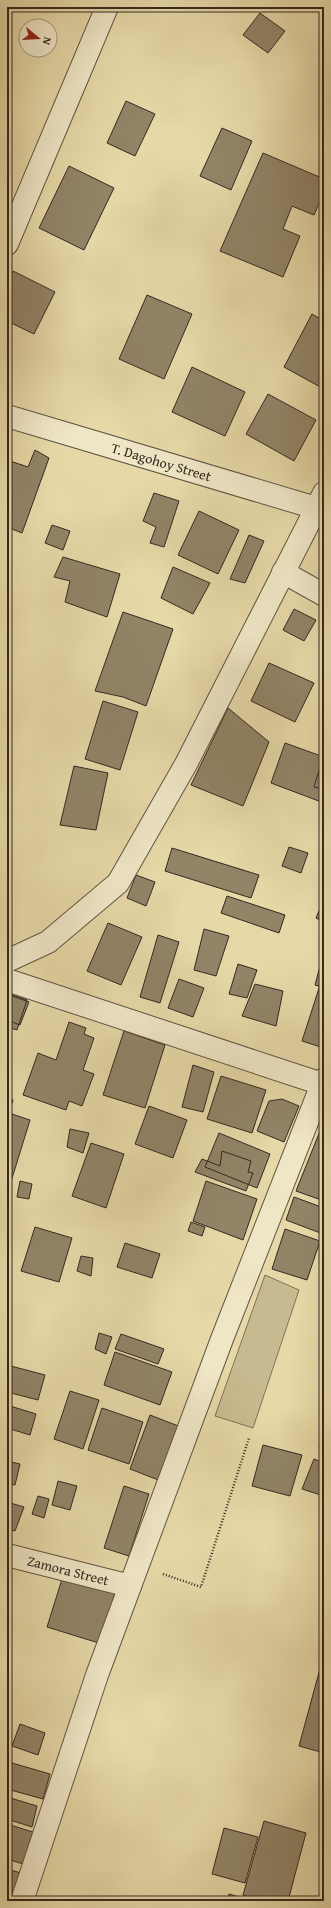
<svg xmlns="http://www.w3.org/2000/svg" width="331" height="1908" viewBox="0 0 331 1908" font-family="'Gentium Book Plus',serif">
<rect width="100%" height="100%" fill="#e6d8a7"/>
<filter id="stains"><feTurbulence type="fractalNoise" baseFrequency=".005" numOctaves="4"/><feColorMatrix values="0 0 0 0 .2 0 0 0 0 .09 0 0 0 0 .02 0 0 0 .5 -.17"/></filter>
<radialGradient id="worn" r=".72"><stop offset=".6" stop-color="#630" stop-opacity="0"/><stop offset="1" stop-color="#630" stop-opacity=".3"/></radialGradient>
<path fill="#c8ba90" stroke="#7e7259" d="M265 1275 299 1290 253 1428 215 1416Z"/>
<path fill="#918467" stroke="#342922" d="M260 13 285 31 268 53 243 35Z
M126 101 155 114 135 156 107 143Z
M222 128 252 141 231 190 200 176Z
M263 153 324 179V192L314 215 292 206 283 229 300 236 283 277 220 251Z
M69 166 114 188 84 250 39 228Z
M13 271 55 292 34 334 7 321V283Z
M147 295 192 314 164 379 119 359Z
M312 314 324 321V385L322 388 284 367Z
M192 367 245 392 225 436 172 412Z
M268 394 316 420 294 461 246 434Z
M35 450 49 458 22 533 7 527V460L28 467Z
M154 493 179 501 164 547 150 543 156 527 143 521Z
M199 511 239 530 218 574 178 555Z
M52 525 70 531 63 550 45 543Z
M249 535 264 541 245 583 230 579Z
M63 557 120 574 107 617 65 602 70 581 54 577Z
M173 567 210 583 193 614 161 598Z
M294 609 316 620 304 641 283 630Z
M123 612 173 629 146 706 123 697 95 691Z
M269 663 314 683 295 722 251 701Z
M103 701 138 712 120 770 85 759Z
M228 708 269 742 243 806 191 785Z
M285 743 324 757V803L271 783Z
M74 766 108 773 96 830 60 825Z
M320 767 324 768V789L314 787Z
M7 770 10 771 7 792Z
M289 847 308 853 301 873 282 866Z
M172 848 259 875 251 898 165 871Z
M136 875 155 882 146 906 127 898Z
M227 896 285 915 279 933 221 913Z
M324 899V922L316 918Z
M108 923 142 937 121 985 87 971Z
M204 929 229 936 216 976 194 970Z
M158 935 179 942 160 1003 140 997Z
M324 951V988L315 985Z
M238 964 257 970 247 998 229 994Z
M179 979 204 988 193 1017 168 1008Z
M321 982 324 983V1048L302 1041Z
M255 984 283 991 276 1026 242 1016Z
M7 993 27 1000 17 1030 7 1027Z
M7 994 29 1002 20 1025 7 1020Z
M69 1022 86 1028 84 1034 94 1038 83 1070 94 1074 82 1106 69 1101 66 1110 23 1095 38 1053 56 1060Z
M124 1031 165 1045 145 1108 103 1095Z
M193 1065 214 1072 203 1112 182 1107Z
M221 1076 266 1090 252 1133 207 1119Z
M7 1098 13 1100 9 1113 30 1120 9 1188 7 1187Z
M282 1099 299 1106 284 1142 257 1131 269 1101Z
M149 1106 187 1120 173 1158 135 1144Z
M324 1121V1201L296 1191Z
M70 1129 89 1133 83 1153 67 1147Z
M219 1133 270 1154 257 1188 205 1167Z
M91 1143 124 1154 106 1208 72 1196Z
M222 1151 251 1161 248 1172 253 1173 246 1191 195 1172 202 1159 220 1166Z
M20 1181 32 1184 29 1199 17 1197Z
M206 1181 257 1199 243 1240 193 1221Z
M294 1197 324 1208 323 1234 286 1220Z
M191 1222 205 1227 202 1236 188 1231Z
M35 1227 72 1238 59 1282 21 1271Z
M285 1229 320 1241 307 1280 272 1269Z
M125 1243 160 1254 152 1278 117 1267Z
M81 1256 93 1258 91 1276 77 1271Z
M324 1274V1290L320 1289Z
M99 1333 112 1337 106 1354 95 1349Z
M121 1334 164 1349 158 1364 115 1349Z
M115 1352 172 1372 160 1405 104 1385Z
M7 1365 45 1375 38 1400 7 1392Z
M70 1391 99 1400 83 1449 54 1439Z
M7 1405 36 1414 30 1435 7 1428Z
M102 1408 143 1422 129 1464 88 1450Z
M150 1415 181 1427 161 1481 130 1469Z
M324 1429V1450L319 1448Z
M263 1445 302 1455 290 1496 252 1486Z
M314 1459 324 1463V1496L302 1489Z
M7 1461 20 1464 15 1485 7 1483Z
M58 1481 77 1486 70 1510 52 1505Z
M124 1486 149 1494 129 1556 104 1548Z
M38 1496 49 1499 44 1518 32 1514Z
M7 1502 24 1507 15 1531 7 1529Z
M63 1576 115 1593 102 1644 47 1627Z
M324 1654V1753L299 1746Z
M20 1724 45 1733 38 1755 12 1746Z
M12 1763 50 1774 43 1799 7 1789V1779Z
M7 1797 37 1806 32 1827 7 1819Z
M264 1821 306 1833 288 1901H259L243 1895Z
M7 1824 33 1832 23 1864 7 1859Z
M224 1828 258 1837 245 1883 212 1874Z
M7 1869 21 1873 12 1901H7Z
M229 1894 253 1901H227Z"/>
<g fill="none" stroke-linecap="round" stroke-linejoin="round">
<g stroke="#605543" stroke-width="24">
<g id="minor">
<path d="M7 244 107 7"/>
<path id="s1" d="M7 416 316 508"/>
<path d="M283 572 324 595"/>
<path d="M7 961 48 942 118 883 186 764 324 493"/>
<path d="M7 980 322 1084"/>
<path id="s2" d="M7 1555 130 1586"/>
<path d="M22 1901 97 1675 222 1339 324 1079"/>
</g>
</g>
<path stroke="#342922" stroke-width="2.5" stroke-dasharray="1 2" stroke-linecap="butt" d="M163 1574 201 1587 249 1438"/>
<use href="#minor" stroke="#efe6c6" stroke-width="22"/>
</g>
<g text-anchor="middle" stroke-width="4" stroke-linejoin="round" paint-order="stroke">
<g font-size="14" fill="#342922" stroke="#efe6c6">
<text dy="5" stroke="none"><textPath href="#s1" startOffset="161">T. Dagohoy Street</textPath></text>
<text dy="5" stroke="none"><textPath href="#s2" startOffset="63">Zamora Street</textPath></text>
</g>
</g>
<rect width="331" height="1908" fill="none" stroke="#e6d8a7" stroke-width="24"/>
<rect x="8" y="8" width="315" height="1892" fill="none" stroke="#342922" stroke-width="2"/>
<rect x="12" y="12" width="307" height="1884" fill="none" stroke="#342922"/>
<g transform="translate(38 38) rotate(108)"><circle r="19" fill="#efe6c6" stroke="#a49a84"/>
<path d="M0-3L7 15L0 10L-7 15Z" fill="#8f2418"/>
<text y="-6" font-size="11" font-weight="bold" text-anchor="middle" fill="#342922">N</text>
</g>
<rect width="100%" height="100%" filter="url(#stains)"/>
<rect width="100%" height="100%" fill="url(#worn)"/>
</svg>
